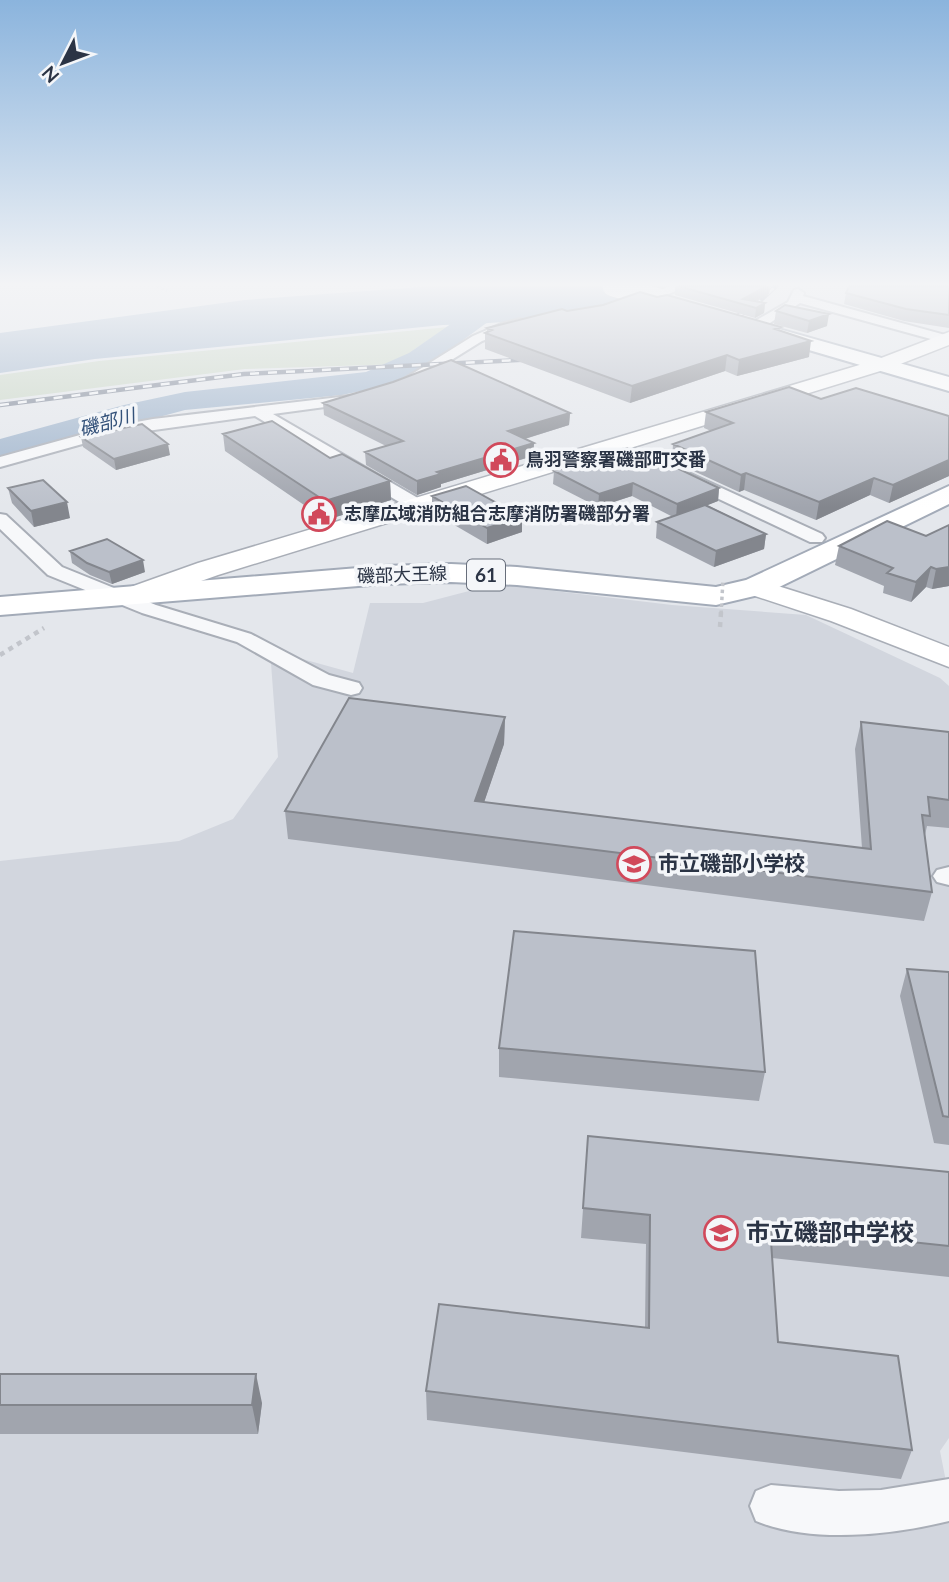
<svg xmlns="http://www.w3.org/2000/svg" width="949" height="1582" viewBox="0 0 949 1582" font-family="Lato,'Noto Sans JP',sans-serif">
<rect width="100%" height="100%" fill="#e4e7ec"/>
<path fill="#d2d6de" d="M496 584 672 605 806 615 940 678 949 686V1438L940 1451 949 1497V1582H0V861L179 841 233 819 278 757 270 650 353 673 370 603H423Z"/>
<path fill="#c9d6c5" d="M448 327 415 349 402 364 245 369 0 400V375L99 361Z"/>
<path fill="#9fb4cc" d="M434 286H670C602 316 518 323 443 325L95 359 0 373V333L245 300Z"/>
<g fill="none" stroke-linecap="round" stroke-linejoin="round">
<path fill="#9fb4cc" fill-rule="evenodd" d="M527 286H578L575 291 511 305 429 365 385 386 342 395 185 410 0 460V439L124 405 185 392 366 372 409 353 494 294Z"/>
<g stroke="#a9aeb7" stroke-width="4">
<path id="street" d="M670 286H687L639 307 629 304Z
M798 289 804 293 803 296 949 336V344L800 303 758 331H748V325L788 302 794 290Z
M520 319 526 323 524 326 482 341 416 382H406L404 379 473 336 501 324Z
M357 395 364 399 362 402 273 414 423 501 426 505 423 509H411L255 416 111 436 0 467V457L109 427 153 419Z
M691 474 822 534 825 538 822 542H810L685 483 683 479 685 475Z
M0 514 6 515 62 567 156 605 251 634 329 675 359 683 362 688 359 693 351 695 313 685 237 642 142 613 48 575 0 529Z
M949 867V885L937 882 933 876 937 870Z
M949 1479V1521C892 1535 812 1544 756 1521L750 1506 756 1491 771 1485 839 1491 881 1490Z"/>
</g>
<g stroke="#a9aeb7" stroke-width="3">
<path id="secondary" d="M949 332V345L890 368 218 575 145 601 135 603 125 601 121 595 125 589 198 563 876 360Z
M756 579 851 609 949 647V667L831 621 746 593 742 587 746 581Z"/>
</g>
<g stroke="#a3abb8" stroke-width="4">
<path id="primary" d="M761 324 949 377V391L754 334 751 330 754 326Z
M949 486V504L767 593 716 605 517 585 451 582 383 584 0 615V597L383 566 451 564 517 567 716 587 746 580Z"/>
</g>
<path stroke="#c2c5cb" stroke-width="2.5" stroke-dasharray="2.5 2.5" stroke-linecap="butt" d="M157 286 167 291"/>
<path stroke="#c2c5cb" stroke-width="4.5" stroke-dasharray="5 5" stroke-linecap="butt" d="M0 655 44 628"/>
<use href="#street" fill="#f7f8fa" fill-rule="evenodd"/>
<use href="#secondary" fill="#fff" fill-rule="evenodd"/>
<use href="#primary" fill="#fff" fill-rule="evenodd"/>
<g stroke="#7d8696" stroke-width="4.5">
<path id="rail" d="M722 323 750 310 776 286
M0 405 244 374 537 359"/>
</g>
<use href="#rail" stroke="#f4f6f9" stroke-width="2.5" stroke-dasharray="9" stroke-linecap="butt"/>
<g stroke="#a3abb8" stroke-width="23" stroke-linecap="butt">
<path id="primary-bridge" d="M613 286 659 299"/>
</g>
<path stroke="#c2c5cb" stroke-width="3.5" stroke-dasharray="3.5 3.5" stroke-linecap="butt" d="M721 614 723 580"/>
<path stroke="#c2c5cb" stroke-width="4.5" stroke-dasharray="5 5" stroke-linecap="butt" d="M720 627 721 612"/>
<use href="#primary-bridge" stroke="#fff" stroke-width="21"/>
</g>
<path fill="#a1a5ae" d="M675 286H770L769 294 755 301 765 303 764 313 755 318 675 295Z
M949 286V328L904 321 844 304 846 293Z
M603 305 781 327 780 331 809 357 737 376 725 371 630 403 485 349V333L487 332V328L567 311Z
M776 311 827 326 807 333 774 324Z
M821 399 949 416V476L889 503 870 495 816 520 744 490 739 492 672 461 673 444 711 431 704 428 706 412Z
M323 403 570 413 569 425 525 439 534 443 533 456 441 484V487L417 495 366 465 365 452 386 446 324 415Z
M223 434 390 481 391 500 326 520 225 451Z
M81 437 170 455 116 470 83 447Z
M554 471 719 488 718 501 707 505 766 534 764 549 714 567 656 538 657 522 673 517 632 496 598 507 553 484Z
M8 488 70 518 34 527 12 503Z
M432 496 522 532 487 544 432 512Z
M949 525V586L932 589 926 587 911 602 883 593 884 586 835 565 839 546 926 536Z
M70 551 145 572 112 584 90 575 72 563Z
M505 717 504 744 484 802 862 848 855 749 861 722 949 732V828L927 826 925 835 932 892 924 921 288 839 285 811Z
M907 969 949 972V1145L934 1143 900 996Z
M499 1048 765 1072 759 1101 499 1077Z
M588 1136 949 1172V1277L772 1258 778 1342 912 1450 901 1479 427 1420 426 1391 645 1327 646 1244 581 1238Z
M0 1374 262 1403 258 1434H0Z"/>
<path fill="#83868d" d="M767 286H770L769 294 746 306 743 299Z
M765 303 764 313 755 318 756 308Z
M829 314 827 326 807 333 809 321Z
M811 341 809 357 737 376 739 360Z
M727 355 725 371 630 403 632 386Z
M570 413 569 425 508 444V431Z
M534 443 533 456 441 484V487L417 495V481L437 472Z
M168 444 170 455 116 470 114 459Z
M949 460V476L889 503 893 485Z
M746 473 744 490 739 492 741 475Z
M874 478 870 495 816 520 819 502Z
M390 481 391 500 326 520 325 501Z
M633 483 632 496 598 507 599 494Z
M719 488 718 501 676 518 677 504Z
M67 502 70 518 34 527 31 511Z
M522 517V532L487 544V528Z
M766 534 764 549 714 567 716 551Z
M143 560 145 572 112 584 109 572Z
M931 567 926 587 911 602 916 582Z
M949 567V586L932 589 936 569Z
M505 717 504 744 475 829V801Z
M256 1374 262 1403 258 1434 252 1405Z"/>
<path fill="#bbc0ca" stroke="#83868d" stroke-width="2" d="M678 286H767L743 299 765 303 756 308Z
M849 286H949V315L906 309 846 293Z
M640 292 657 297 667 295 781 327 775 329 811 341 739 360 727 355 632 386 485 333 492 330 487 328 562 309 567 311 603 305Z
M785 305 829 314 809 321 776 311Z
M451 360 570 413 508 431 534 443 437 472 441 474 417 481 365 452 403 441 323 403 393 382Z
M789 387 821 399 856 388 949 416V460L893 485 874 478 819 502 746 473 741 475 673 444 733 423 706 412Z
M272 421 330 458 342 454 390 481 325 501 223 434Z
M142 424 168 444 114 459 81 437Z
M627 448 648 458 652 456 719 488 677 504 633 483 599 494 554 471 612 451Z
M43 480 67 502 31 511 8 488Z
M466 486 522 517 487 528 432 496Z
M705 505 766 534 716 551 657 522Z
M887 521 926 536 949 525V567L936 569 931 567 916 582 887 573 893 568 839 546Z
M107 539 143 560 109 572 87 563 70 551Z
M349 698 505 717 475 801 871 849 861 722 949 732V800L928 797 930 816 922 815 932 892 285 811Z
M514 931 755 951 765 1072 499 1048Z
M907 969 949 972V1117L943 1116Z
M588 1136 949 1172V1246L770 1227 778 1342 898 1356 912 1450 426 1391 439 1304 649 1328 650 1215 583 1208Z
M0 1374H256L252 1405H0Z"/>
<linearGradient id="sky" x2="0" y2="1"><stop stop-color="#8bb4dd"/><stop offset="0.56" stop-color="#f3f4f6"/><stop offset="1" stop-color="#f3f4f6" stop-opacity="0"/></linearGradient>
<rect width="949" height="508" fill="url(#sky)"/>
<defs>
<g id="civic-ring" transform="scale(1.75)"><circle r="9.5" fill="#f4f6f9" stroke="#d1495b" stroke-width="1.5"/><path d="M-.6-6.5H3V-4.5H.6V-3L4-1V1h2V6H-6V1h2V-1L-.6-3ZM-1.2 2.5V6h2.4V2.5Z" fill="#d1495b"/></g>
<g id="school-ring" transform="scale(1.75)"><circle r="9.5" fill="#f4f6f9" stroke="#d1495b" stroke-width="1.5"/><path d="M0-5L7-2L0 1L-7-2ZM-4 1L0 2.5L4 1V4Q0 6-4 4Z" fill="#d1495b"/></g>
</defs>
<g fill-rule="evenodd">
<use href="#civic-ring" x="501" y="460"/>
<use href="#civic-ring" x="319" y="514"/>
<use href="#school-ring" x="634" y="864"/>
<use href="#school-ring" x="721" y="1233"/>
</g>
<g text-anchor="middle" stroke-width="7" stroke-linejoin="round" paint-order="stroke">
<g font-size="18" font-weight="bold" fill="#2b3445" stroke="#f4f6f9" text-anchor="start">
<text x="526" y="466">鳥羽警察署磯部町交番</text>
<text x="344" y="520">志摩広域消防組合志摩消防署磯部分署</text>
</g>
<g font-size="18" fill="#2b3445" stroke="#f4f6f9">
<text transform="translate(402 575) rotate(-2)" y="6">磯部大王線</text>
</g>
<g font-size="19" font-style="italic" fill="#34527a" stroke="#f4f6f9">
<text transform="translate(107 422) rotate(-15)" y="7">磯部川</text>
</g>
<rect fill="#f4f6f9" stroke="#676e7b" stroke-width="2" x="467" y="559.5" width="38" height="31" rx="5"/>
<g font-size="19" font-weight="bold" fill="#2b3445">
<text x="486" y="582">61</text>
</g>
<g font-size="21" font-weight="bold" fill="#2b3445" stroke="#f4f6f9" text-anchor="start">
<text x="658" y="871">市立磯部小学校</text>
</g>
<g font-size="24" font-weight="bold" fill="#2b3445" stroke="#f4f6f9" text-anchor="start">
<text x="746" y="1241">市立磯部中学校</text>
</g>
</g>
<g transform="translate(63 63) rotate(228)" stroke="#f4f6f9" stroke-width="5" paint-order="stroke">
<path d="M0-5L12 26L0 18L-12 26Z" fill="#2b3445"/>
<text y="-10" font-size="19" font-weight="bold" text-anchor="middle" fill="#2b3445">N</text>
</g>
</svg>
